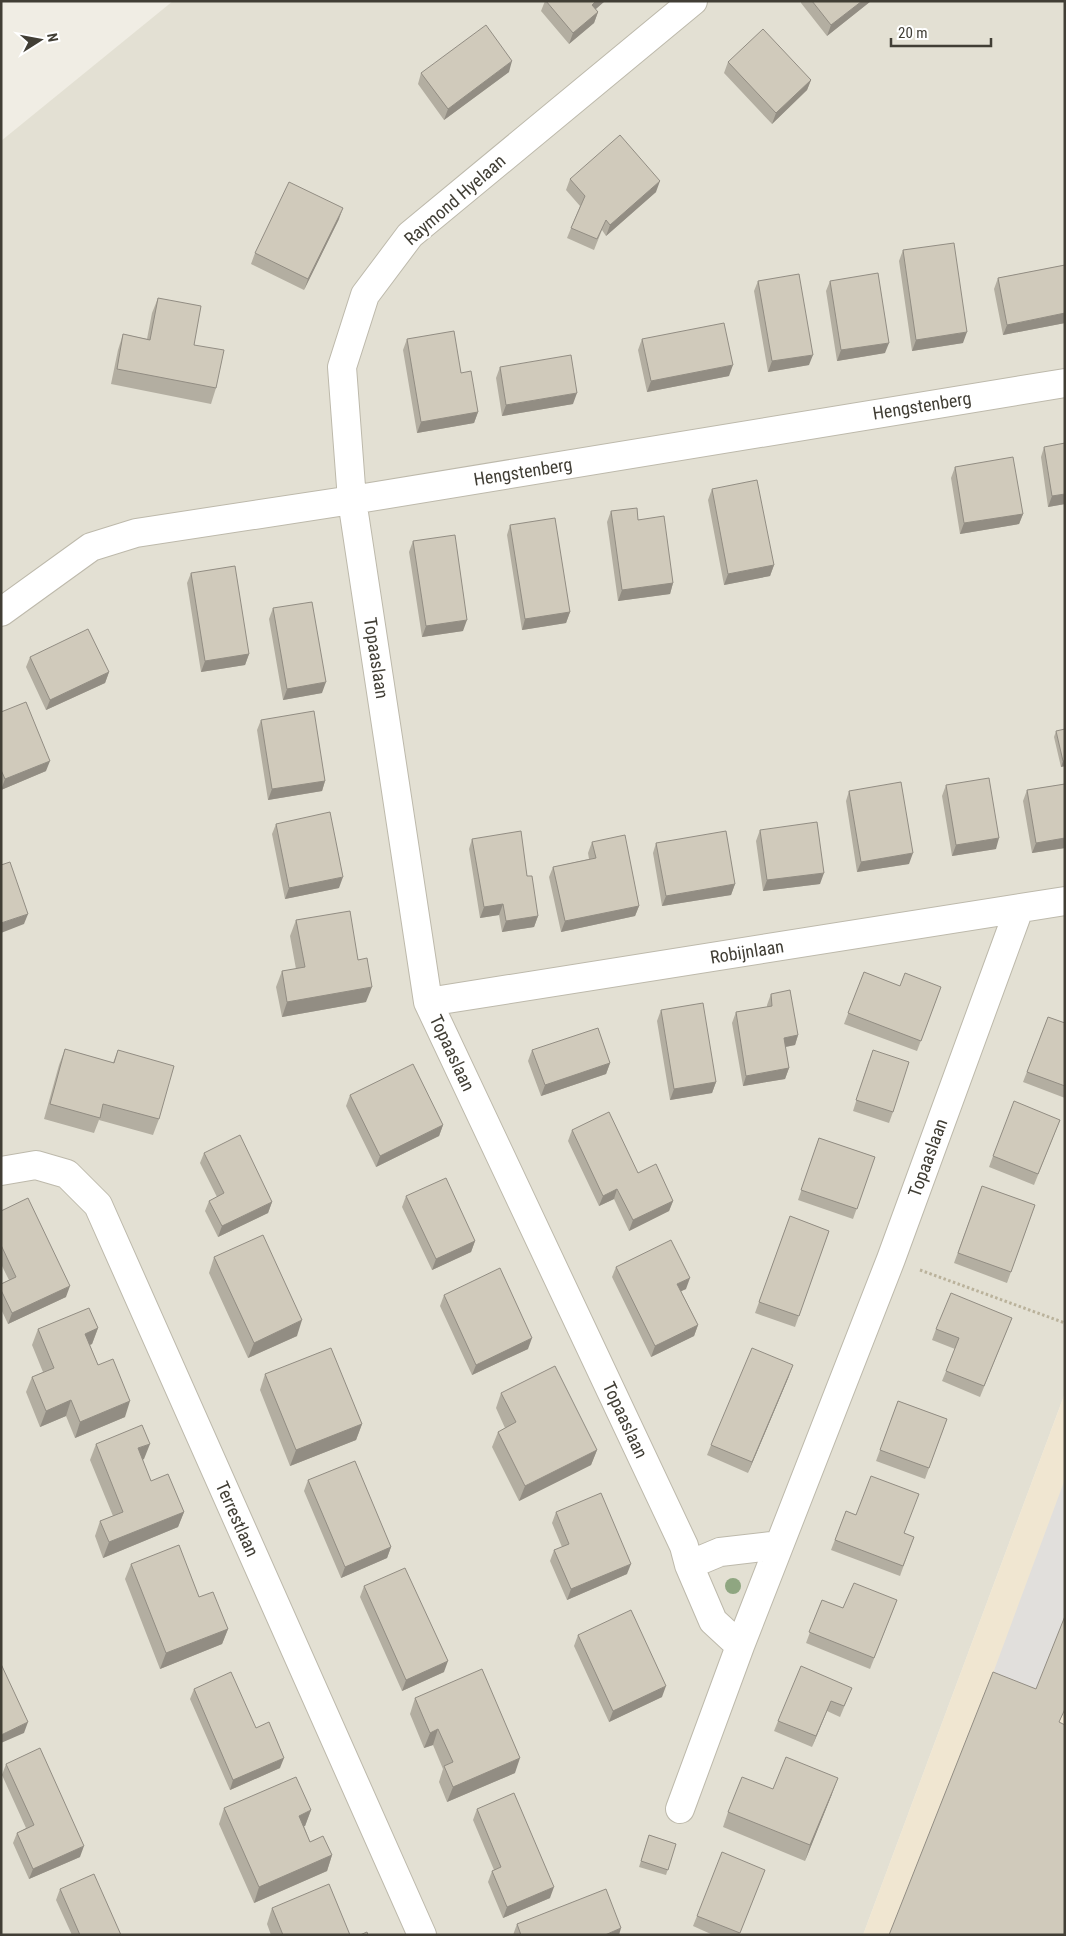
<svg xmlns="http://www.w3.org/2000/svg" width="1066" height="1936" viewBox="0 0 1066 1936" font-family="'Roboto Condensed',sans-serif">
<rect width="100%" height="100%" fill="#f0ede4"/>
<path fill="#e3e0d3" d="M173 1H1065V1393L863 1935H1V141Z"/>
<path fill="#f0e6d1" d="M1065 1393V1935H863Z"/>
<path fill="#e1dfdc" d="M1065 1479V1618L1029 1709 986 1692Z"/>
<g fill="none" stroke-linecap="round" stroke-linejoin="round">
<g stroke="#bdb9ab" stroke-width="30">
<path id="minor" d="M693 1 410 235 365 295 342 367 352 500 428 1002 684 1546 689 1565 713 1621 740 1646
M1 612 91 547 136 533 352 500 1065 383
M428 1002 1065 901
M1 1171 36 1165 67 1174 98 1205 422 1935
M689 1565 720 1552 779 1545
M680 1809 740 1646 891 1259 1019 909"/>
</g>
<path stroke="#bab29b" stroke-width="3" stroke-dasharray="2.5 2.5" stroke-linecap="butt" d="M920 1270 1065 1323"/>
<use href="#minor" stroke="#fff" stroke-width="28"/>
</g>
<circle fill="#8fa681" cx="733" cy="1586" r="8"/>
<path fill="#b3aea1" d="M545 1H605L595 9 598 12 594 23 569 44 541 11Z
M801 1H871L827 36 801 3Z
M728 62 811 80 807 90 772 124 724 73Z
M509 72 444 120 418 84 421 73Z
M570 179 656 192 606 236 602 230 594 250 567 238 580 206 566 190Z
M339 219 304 290 251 264 255 253Z
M903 250 963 343 912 351 899 261Z
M1065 265V323L1003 335 994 289 998 278Z
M758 281 809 365 768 372 754 291Z
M830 281 885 353 837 361 826 291Z
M158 298 194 345 216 388 211 404 111 384 118 350 123 334 147 339 152 313Z
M407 339 461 373 478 412 474 423 417 433 403 350Z
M642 339 729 376 647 392 638 350Z
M500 367 573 404 502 416 496 378Z
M1044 447 1065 504 1048 507 1041 457Z
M955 467 1023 514 1019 524 960 534 951 478Z
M712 489 774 565 770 576 724 585 708 500Z
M611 511 638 520 673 583 670 594 618 601 607 522Z
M510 525 570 612 566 623 522 630 507 535Z
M413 541 463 631 422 637 409 552Z
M191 573 249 654 245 665 201 672 187 583Z
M273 608 322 693 283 700 269 619Z
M30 657 109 672 105 683 46 710 26 667Z
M1 712 46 771 1 790Z
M261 720 325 781 322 791 268 800 257 730Z
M1056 731 1065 766 1061 767 1054 737Z
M1065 784V848L1032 853 1023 801 1027 790Z
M946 785 996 849 952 856 942 796Z
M849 791 909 864 857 872 846 801Z
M276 824 339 888 285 899 272 834Z
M760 830 820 884 763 891 756 841Z
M472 839 527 876 538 916 534 927 502 932 499 915 480 918 469 849Z
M592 842 639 906 635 916 561 932 549 877 553 867 589 859 588 853Z
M656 843 735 884 731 895 662 906 653 853Z
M296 920 358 960 366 1002 282 1017 276 987 282 971 296 969 290 936Z
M864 972 900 986 941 987 917 1051 844 1024Z
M771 994 798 1035 795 1045 785 1047 789 1068 785 1079 743 1086 732 1023 736 1012 767 1007V1005Z
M661 1010 716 1082 712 1093 670 1100 657 1021Z
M1048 1017 1065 1023V1098L1023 1082Z
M65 1049 113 1063 118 1050 159 1119 153 1135 99 1120 94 1133 44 1119 59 1065Z
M532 1050 610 1063 606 1074 541 1096 528 1061Z
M869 1060 893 1112 889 1123 853 1111Z
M350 1095 443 1125 439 1136 376 1167 346 1106Z
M1060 1120 1034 1185 989 1167 993 1156Z
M572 1130 638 1173 673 1201 669 1211 629 1231 614 1199 599 1206 568 1141Z
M819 1138 875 1157 853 1219 798 1200Z
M204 1153 272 1202 268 1213 218 1237 205 1211 209 1201 217 1197 200 1163Z
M982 1186 1035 1205 1007 1283 954 1263Z
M406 1196 475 1241 471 1252 432 1270 402 1207Z
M1 1211 66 1297 8 1324 1 1309V1284L9 1280 1 1264Z
M790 1216 829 1231 795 1327 755 1313Z
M214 1257 297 1336 248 1358 209 1273Z
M616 1267 686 1289 681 1291 698 1325 694 1336 651 1357 612 1277Z
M444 1295 528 1349 472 1375 440 1306Z
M1012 1318 980 1397 942 1381 955 1349 932 1340 936 1329Z
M98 1328 92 1344 90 1345 98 1365 125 1417 75 1438 66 1416 40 1427 26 1392 32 1377 43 1372 32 1345 38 1329Z
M265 1374 362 1424 356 1440 290 1466 260 1390Z
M789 1376 748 1473 707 1455 711 1445Z
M501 1393 597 1450 591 1465 519 1501 492 1447 498 1432 505 1428 496 1408Z
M898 1401 947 1419 925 1479 876 1461Z
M96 1444 144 1459 142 1460 151 1481 184 1512 178 1527 103 1558 95 1536 100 1521 113 1516 90 1460Z
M308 1480 391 1547 387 1558 341 1578 304 1491Z
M846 1511 914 1537 900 1576 831 1550Z
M556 1512 627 1574 567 1600 550 1561 554 1550 562 1547 552 1523Z
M131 1564 199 1597 228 1629 222 1644 160 1669 125 1579Z
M364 1586 444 1672 402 1691 360 1597Z
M822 1600 843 1608 897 1600 870 1669 806 1643Z
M578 1635 662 1697 609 1722 574 1646Z
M852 1688 840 1717 827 1711 812 1747 774 1731 778 1721Z
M194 1689 280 1768 230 1790 190 1699Z
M415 1698 515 1773 447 1802 439 1782 443 1769 433 1745 424 1748 410 1714Z
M6 1764 80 1857 29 1879 13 1843 17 1833 26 1828 2 1775Z
M773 1789 832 1794 805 1861 723 1827 728 1812Z
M224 1808 311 1810 305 1826H304L310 1842 332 1855 327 1871 254 1903 219 1824Z
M477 1809 550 1898 503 1918 488 1882 492 1871 494 1870 473 1820Z
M649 1835 676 1844 666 1875 639 1867Z
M765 1870 739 1935H713L693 1926 697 1916Z
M60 1889 121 1935H72L56 1900Z
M272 1908 350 1935H271L267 1924Z
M517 1924 619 1935H513Z"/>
<path fill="#928d83" d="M596 1H605L588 16 592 5Z
M862 1H871L827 36 831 25Z
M598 12 594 23 569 44 573 33Z
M512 61 509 72 444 120 448 109Z
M811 80 807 90 772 124 776 113Z
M660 181 656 192 606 236 610 225Z
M343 208 339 219 304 290 308 279Z
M1065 313V323L1003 335 1007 325Z
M967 332 963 343 912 351 916 340Z
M889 343 885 353 837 361 841 350Z
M813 355 809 365 768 372 772 361Z
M733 365 729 376 647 392 651 381Z
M577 393 573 404 502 416 506 405Z
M478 412 474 423 417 433 421 422Z
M1065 494V504L1048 507 1052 496Z
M1023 514 1019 524 960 534 964 523Z
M774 565 770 576 724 585 728 574Z
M673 583 670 594 618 601 622 590Z
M570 612 566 623 522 630 525 619Z
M467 620 463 631 422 637 426 626Z
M249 654 245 665 201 672 205 661Z
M109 672 105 683 46 710 50 700Z
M326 682 322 693 283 700 287 689Z
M50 761 46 771 1 790 5 779Z
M1063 761H1065V766L1061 767Z
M325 781 322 791 268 800 272 789Z
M999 838 996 849 952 856 956 845Z
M1065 838V848L1032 853 1036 843Z
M913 853 909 864 857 872 861 862Z
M824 873 820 884 763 891 767 880Z
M343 877 339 888 285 899 289 888Z
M735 884 731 895 662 906 666 896Z
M503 904 499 915 480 918 484 907Z
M639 906 635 916 561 932 565 921Z
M28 914 24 924 1 933V923Z
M538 916 534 927 502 932 506 921Z
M372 987 366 1002 282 1017 287 1002Z
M798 1035 795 1045 780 1048 784 1038Z
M610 1063 606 1074 541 1096 545 1085Z
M789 1068 785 1079 743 1086 746 1076Z
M716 1082 712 1093 670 1100 674 1089Z
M443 1125 439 1136 376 1167 380 1156Z
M617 1189 614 1199 599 1206 603 1196Z
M673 1201 669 1211 629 1231 633 1220Z
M272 1202 268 1213 218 1237 222 1226Z
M475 1241 471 1252 432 1270 436 1259Z
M690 1278 686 1289 673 1295 677 1284Z
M70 1286 66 1297 8 1324 12 1313Z
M302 1320 297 1336 248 1358 254 1343Z
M698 1325 694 1336 651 1357 655 1346Z
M98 1328 92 1344 79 1349 85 1334Z
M532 1338 528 1349 472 1375 476 1365Z
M793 1365 789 1376 748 1473 752 1462Z
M71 1400 66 1416 40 1427 46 1411Z
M130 1401 125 1417 75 1438 80 1422Z
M362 1424 356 1440 290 1466 296 1450Z
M150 1444 144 1459 132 1464 138 1448Z
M597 1450 591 1465 519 1501 525 1486Z
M184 1512 178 1527 103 1558 109 1542Z
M391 1547 387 1558 341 1578 345 1567Z
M631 1564 627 1574 567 1600 571 1589Z
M228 1629 222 1644 160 1669 166 1653Z
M448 1661 444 1672 402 1691 406 1680Z
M666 1686 662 1697 609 1722 613 1711Z
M831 1701 827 1711 812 1747 816 1736Z
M28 1722 24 1733 1 1743V1735Z
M438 1729 433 1745 424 1748 430 1733Z
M284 1758 280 1768 230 1790 233 1780Z
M520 1758 515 1773 447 1802 453 1787Z
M838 1778 832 1794 805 1861 810 1845Z
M311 1810 305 1826 293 1831 299 1816Z
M84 1846 80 1857 29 1879 33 1869Z
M332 1855 327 1871 254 1903 259 1887Z
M554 1887 550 1898 503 1918 507 1907Z
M621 1928 619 1935H605Z"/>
<path fill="#d0cabb" stroke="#928d83" d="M546 1H596L592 5 598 12 573 33Z
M812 1H862L831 25Z
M486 25 512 61 448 109 421 73Z
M763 29 811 80 776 113 728 62Z
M620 135 660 181 610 225 606 220 597 239 571 228 585 196 570 179Z
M289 182 343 208 308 279 255 253Z
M954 243 967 332 916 340 903 250Z
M1065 265V313L1007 325 998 278Z
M878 273 889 343 841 350 830 281Z
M799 274 813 355 772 361 758 281Z
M158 298 201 306 194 345 224 350 216 388 117 369 123 334 150 340Z
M724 323 733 365 651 381 642 339Z
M454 331 461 373 471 371 478 412 421 422 407 339Z
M571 355 577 393 506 405 500 367Z
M1065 443V494L1052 496 1044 447Z
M1013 457 1023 514 964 523 955 467Z
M757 480 774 565 728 574 712 489Z
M637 508 638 520 664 516 673 583 622 590 611 511Z
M555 518 570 612 525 619 510 525Z
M455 535 467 620 426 626 413 541Z
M235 566 249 654 205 661 191 573Z
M312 602 326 682 287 689 273 608Z
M88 629 109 672 50 700 30 657Z
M26 702 50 761 5 779 1 770V712Z
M314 711 325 781 272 789 261 720Z
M1065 729V761H1063L1056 731Z
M989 778 999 838 956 845 946 785Z
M901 782 913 853 861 862 849 791Z
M1065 784V838L1036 843 1027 790Z
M330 812 343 877 289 888 276 824Z
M817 822 824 873 767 880 760 830Z
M521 831 527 876H532L538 916 506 921 503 904 484 907 472 839Z
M726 831 735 884 666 896 656 843Z
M625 835 639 906 565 921 553 867 596 858 592 842Z
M10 862 28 914 1 923V865Z
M350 911 358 960 367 958 372 987 287 1002 282 971 305 967 296 920Z
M864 972 900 986 905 973 941 987 921 1041 848 1013Z
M790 990 798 1035 784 1038 789 1068 746 1076 736 1012 772 1006 771 994Z
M703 1003 716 1082 674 1089 661 1010Z
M1048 1017 1065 1023V1086L1027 1072Z
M598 1028 610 1063 545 1085 532 1050Z
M65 1049 114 1063 118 1050 174 1066 159 1119 103 1104 100 1118 50 1104Z
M873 1050 909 1062 893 1112 856 1100Z
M413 1064 443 1125 380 1156 350 1095Z
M1014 1101 1060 1120 1038 1174 993 1156Z
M609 1112 638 1173 656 1164 673 1201 633 1220 617 1189 603 1196 572 1130Z
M240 1135 272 1202 222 1226 209 1201 224 1193 204 1153Z
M819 1138 875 1157 857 1209 801 1190Z
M446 1178 475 1241 436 1259 406 1196Z
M982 1186 1035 1205 1011 1272 958 1253Z
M28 1198 70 1286 12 1313 1 1290V1284L16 1277 1 1245V1211Z
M790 1216 829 1231 799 1316 759 1302Z
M263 1235 302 1320 254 1343 214 1257Z
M671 1240 690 1278 677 1284 698 1325 655 1346 616 1267Z
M500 1268 532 1338 476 1365 444 1295Z
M951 1293 1012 1318 984 1386 946 1371 959 1338 936 1329Z
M89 1308 98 1328 85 1334 98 1365 113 1359 130 1401 80 1422 71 1400 46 1411 32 1377 54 1368 38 1329Z
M331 1348 362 1424 296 1450 265 1374Z
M752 1348 793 1365 752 1462 711 1445Z
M555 1366 597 1450 525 1486 498 1432 516 1422 501 1393Z
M898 1401 947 1419 929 1468 880 1450Z
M142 1425 150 1444 138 1448 151 1481 168 1474 184 1512 109 1542 100 1521 123 1512 96 1444Z
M355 1461 391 1547 345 1567 308 1480Z
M871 1476 919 1494 904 1533 914 1537 903 1566 835 1540 846 1511 856 1515Z
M601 1493 631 1564 571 1589 554 1550 569 1544 556 1512Z
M179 1545 199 1597 213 1592 228 1629 166 1653 131 1564Z
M405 1568 448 1661 406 1680 364 1586Z
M854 1583 897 1600 874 1658 809 1632 822 1600 843 1608Z
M631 1610 666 1686 613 1711 578 1635Z
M1065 1616V1709L1059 1722 1065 1725V1935H889L993 1672 1036 1689Z
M1 1664 28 1722 1 1735Z
M801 1666 852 1688 844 1706 831 1701 816 1736 778 1721Z
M482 1669 520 1758 453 1787 444 1766 453 1762 438 1729 430 1733 415 1698Z
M231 1672 256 1728 269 1722 284 1758 233 1780 194 1689Z
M40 1748 84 1846 33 1869 17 1833 34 1825 6 1764Z
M786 1757 838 1778 810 1845 728 1812 742 1777 773 1789Z
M296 1777 311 1810 299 1816 310 1842 323 1836 332 1855 259 1887 224 1808Z
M514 1793 554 1887 507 1907 492 1871 501 1867 477 1809Z
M649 1835 676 1844 668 1870 641 1861Z
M722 1852 765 1870 740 1933 697 1916Z
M94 1874 121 1935H80L60 1889Z
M329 1884 350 1935H283L272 1908Z
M606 1889 621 1928 605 1935H521L517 1924Z
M367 1932 368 1935H360Z"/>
<g text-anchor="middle" stroke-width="4" stroke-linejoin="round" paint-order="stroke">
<g font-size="18" fill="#413e35" stroke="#fff">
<text transform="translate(455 200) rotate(-41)" y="6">Raymond Hyelaan</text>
<text transform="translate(922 406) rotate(-9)" y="6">Hengstenberg</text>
<text transform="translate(523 472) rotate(-9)" y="6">Hengstenberg</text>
<text transform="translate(376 658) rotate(81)" y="6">Topaaslaan</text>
<text transform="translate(747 952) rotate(-9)" y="6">Robijnlaan</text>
<text transform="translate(452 1053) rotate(65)" y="6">Topaaslaan</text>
<text transform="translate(928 1158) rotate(-70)" y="6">Topaaslaan</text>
<text transform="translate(625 1420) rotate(65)" y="6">Topaaslaan</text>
<text transform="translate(237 1519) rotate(66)" y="6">Terrestlaan</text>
</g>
</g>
<rect width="1066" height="1936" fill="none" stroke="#413e35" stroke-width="5"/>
<g transform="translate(40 40) rotate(79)" stroke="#ffffff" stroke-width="4" paint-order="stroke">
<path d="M0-4L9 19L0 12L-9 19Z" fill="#413e35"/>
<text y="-8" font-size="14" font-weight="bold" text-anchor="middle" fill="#413e35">N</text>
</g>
<path d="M891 38v8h100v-8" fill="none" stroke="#413e35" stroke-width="2.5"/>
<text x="898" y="38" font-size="15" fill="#413e35" stroke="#ffffff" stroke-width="4" paint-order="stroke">20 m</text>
</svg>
